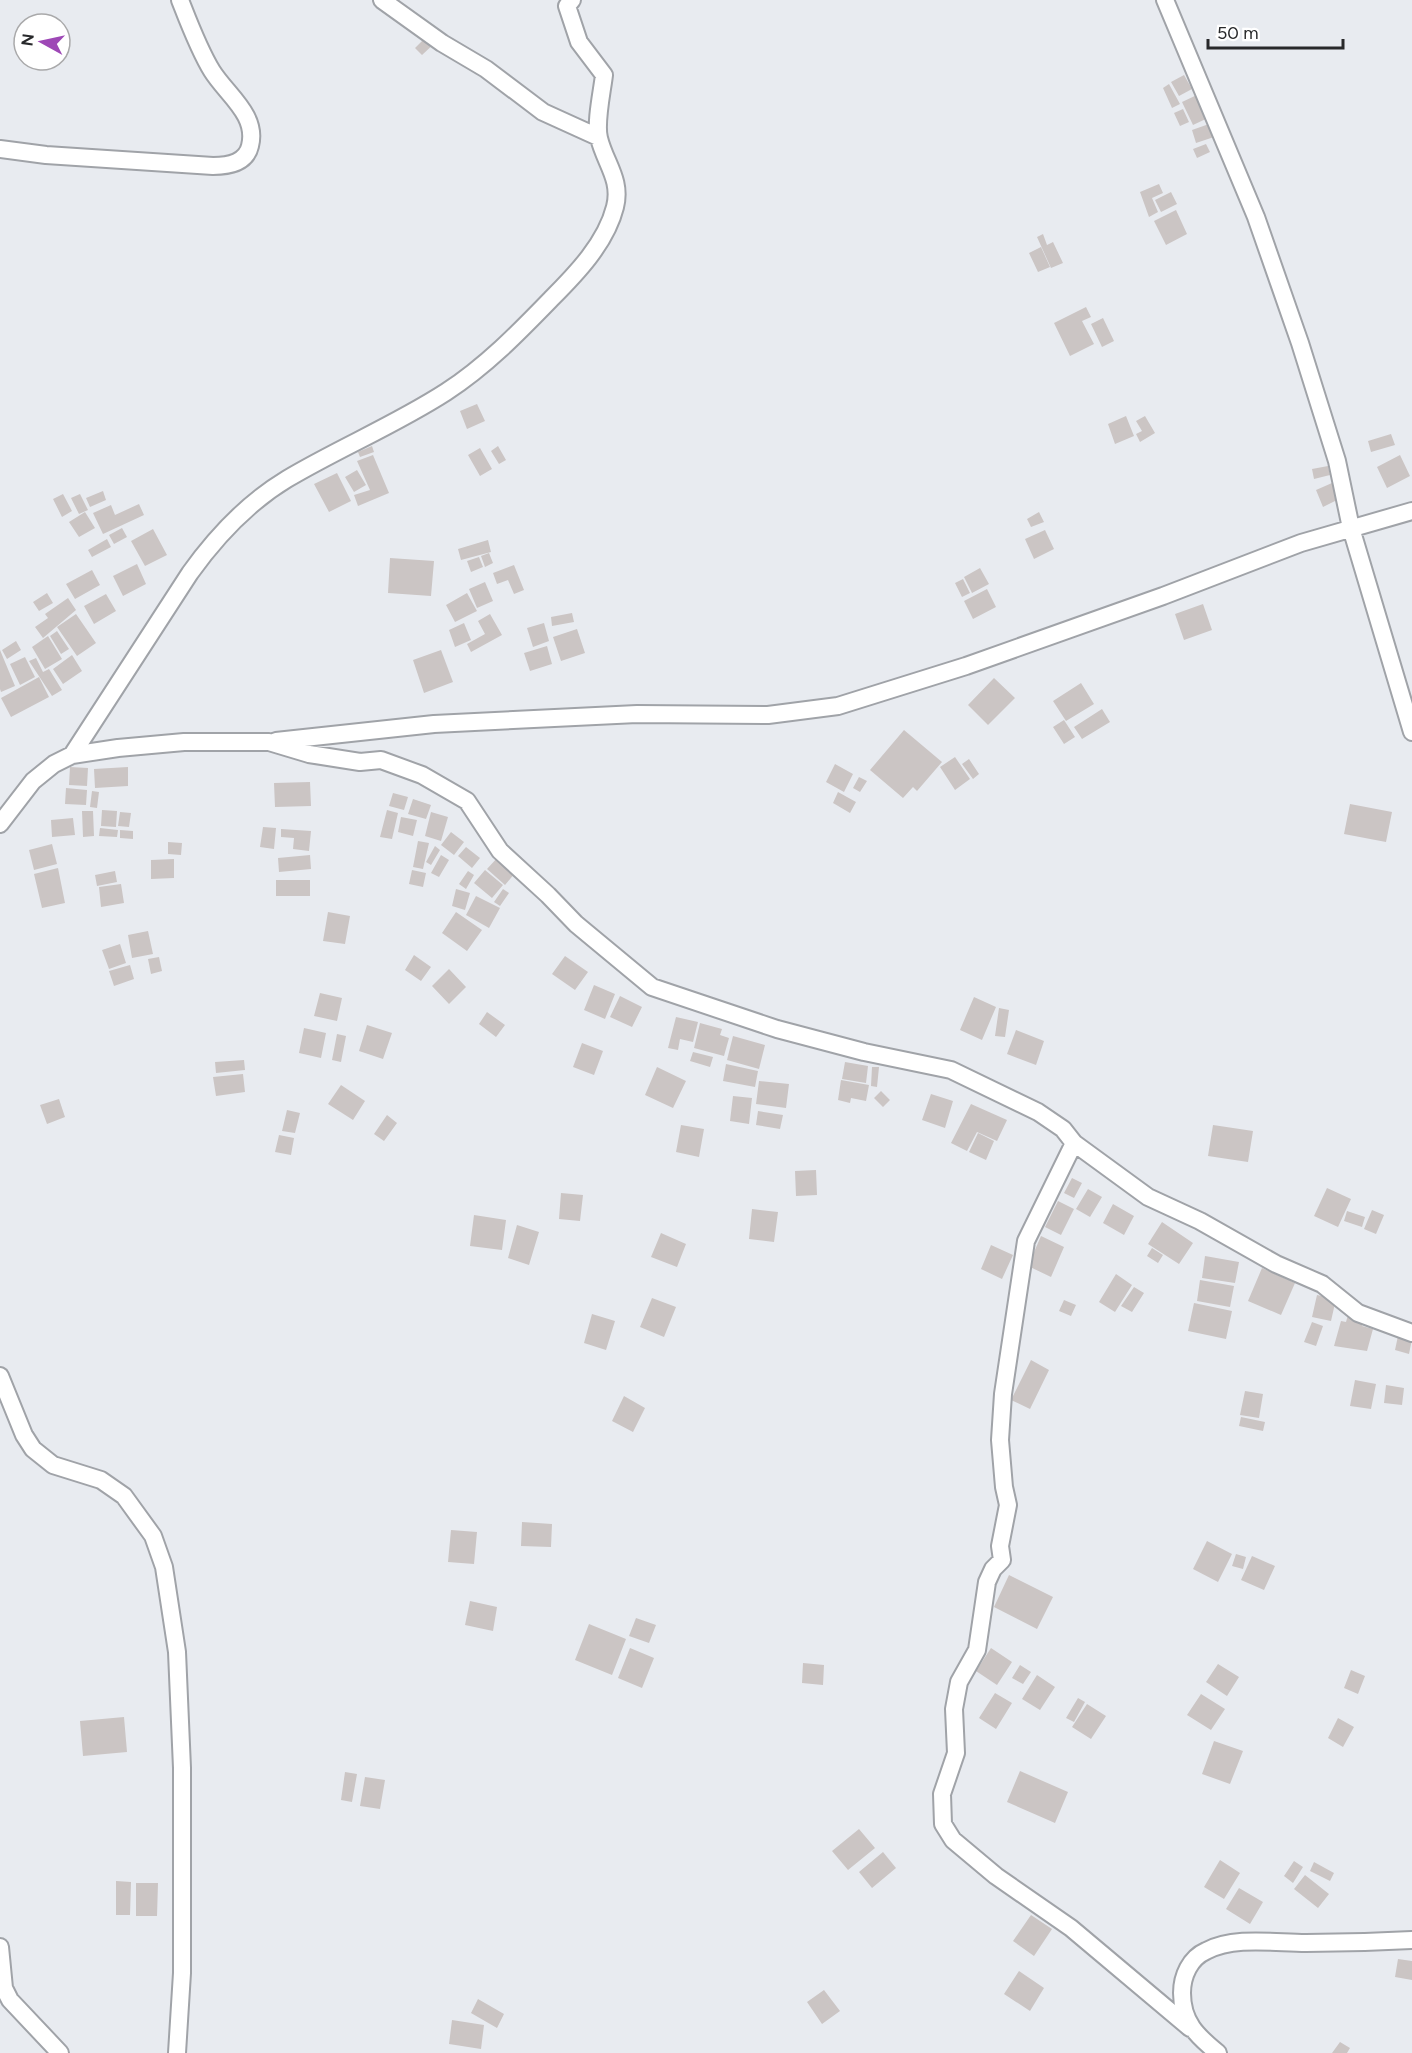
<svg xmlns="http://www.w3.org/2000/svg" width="1412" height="2053" viewBox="0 0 1412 2053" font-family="Figtree,sans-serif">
<rect width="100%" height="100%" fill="#e8ebf0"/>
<path fill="#cbc5c4" d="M428 35 436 42 422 55 415 48Z
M1184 75 1192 89 1179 96 1171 82Z
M1169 84 1180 104 1172 108 1163 88Z
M1199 94 1210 117 1193 125 1182 102Z
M1183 109 1189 122 1180 126 1174 113Z
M1209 124 1214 137 1196 143 1192 130Z
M1206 144 1210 152 1197 158 1193 149Z
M1159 184 1163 193 1152 198 1158 212 1149 217 1140 192Z
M1171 192 1177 204 1161 212 1155 200Z
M1176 210 1187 234 1166 245 1154 221Z
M1043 234 1047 245 1053 242 1063 263 1051 268 1037 237Z
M1041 247 1050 267 1038 272 1029 253Z
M1086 307 1091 317 1082 321 1094 344 1070 356 1054 323Z
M1103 318 1114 341 1102 347 1091 324Z
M477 404 485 421 467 429 460 411Z
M1126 416 1134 436 1115 444 1108 424Z
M1145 416 1155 433 1140 442 1136 434 1142 431 1136 421Z
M1391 434 1395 445 1371 452 1368 441Z
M372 446 374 452 360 457 358 452Z
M498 446 506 460 499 464 491 451Z
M480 448 492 469 480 476 468 455Z
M373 455 389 493 358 506 354 495 370 490 357 461Z
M1400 455 1410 476 1387 488 1377 467Z
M1328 466 1330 475 1314 479 1312 469Z
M357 470 366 485 354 492 345 477Z
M337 473 351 501 329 512 314 484Z
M1332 483 1339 499 1323 507 1316 490Z
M103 491 106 500 90 507 86 498Z
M63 494 72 511 62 517 53 499Z
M80 494 88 510 79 514 71 498Z
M139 504 144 515 103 534 93 513 111 505 115 515Z
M85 512 95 528 79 537 69 522Z
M1039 512 1044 522 1031 527 1027 519Z
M122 528 127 537 114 544 109 535Z
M153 529 167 555 145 566 131 541Z
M1045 530 1054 549 1034 559 1025 539Z
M107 539 111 547 92 557 88 550Z
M488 540 491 552 461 560 458 549Z
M489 553 493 563 485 567 481 556Z
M479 557 483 567 471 572 467 561Z
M390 558 434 561 431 596 388 593Z
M137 564 146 584 123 596 113 576Z
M514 565 524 590 514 594 508 580 497 584 493 573Z
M980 568 989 584 972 593 964 577Z
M92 570 100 585 75 599 66 584Z
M963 579 970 593 962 597 955 583Z
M485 582 493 601 477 608 469 589Z
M987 589 996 607 973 619 964 601Z
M47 593 53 603 39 611 33 602Z
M467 593 477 611 455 622 446 605Z
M106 594 116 611 94 624 84 606Z
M68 598 76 610 43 638 35 627 48 618 45 614Z
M1203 604 1212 630 1184 640 1175 614Z
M572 613 574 622 552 626 551 617Z
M76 614 96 643 77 656 57 627Z
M490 614 502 635 471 652 467 644 485 634 478 621Z
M464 623 471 640 455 647 449 630Z
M544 623 549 641 533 647 527 628Z
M577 629 585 653 561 661 553 637Z
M57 631 69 649 61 654 50 636Z
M48 636 62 659 45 669 32 647Z
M16 641 21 650 7 659 2 650Z
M547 646 552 664 530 671 524 653Z
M0 650 15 686 1 692 0 689Z
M441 650 453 682 424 693 413 660Z
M72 655 82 671 63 684 53 669Z
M25 657 35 677 20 685 10 664Z
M36 658 43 672 49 669 62 690 52 696 29 661Z
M39 677 49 697 11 717 1 698Z
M994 678 1015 698 988 725 968 705Z
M1081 683 1094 704 1066 721 1053 701Z
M1102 709 1110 722 1082 739 1074 727Z
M1064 720 1075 737 1064 744 1053 727Z
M904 730 942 762 917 791 913 787 903 798 870 770Z
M955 757 970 779 955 790 940 767Z
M969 759 979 774 973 779 962 764Z
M835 764 853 774 844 792 826 782Z
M70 767 88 768 87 786 69 785Z
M128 767V786L95 788 94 769Z
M859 777 867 781 860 792 853 788Z
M310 782 311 806 275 807 274 783Z
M66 788 87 790 86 805 65 804Z
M92 791 99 792 97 808 90 807Z
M838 792 856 802 850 813 833 803Z
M393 793 408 797 404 810 389 806Z
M413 799 431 805 426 819 408 814Z
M1350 804 1392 812 1386 842 1344 834Z
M102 810 117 811 116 827 101 826Z
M387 810 398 813 392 839 380 837Z
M82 811H93L94 836 83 837Z
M120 812 131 813 129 827 118 826Z
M431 812 448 817 441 841 425 836Z
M401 817 417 820 413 836 398 832Z
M73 818 75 835 52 837 51 820Z
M263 827 276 828 274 849 260 847Z
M100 828 118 830 117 837 99 836Z
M281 829 311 831 309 851 293 849 294 838 281 837Z
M120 830 133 831V839L120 838Z
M451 832 464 842 454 855 441 845Z
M418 841 429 843 423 869 413 867Z
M168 842 182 843 181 855 168 854Z
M52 844 57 864 34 870 29 850Z
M435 846 440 850 431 865 426 862Z
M466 847 480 858 472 868 458 856Z
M310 855 311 869 279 872 278 858Z
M441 855 449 860 439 877 431 873Z
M498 857 515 873 505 885 487 869Z
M174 859V878L151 879V860Z
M58 868 65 903 42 908 34 874Z
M412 870 426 873 423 887 409 884Z
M485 870 503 885 492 898 474 883Z
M115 871 117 882 97 886 95 875Z
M468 871 474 875 466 889 459 884Z
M276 880H310V896H276Z
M121 884 124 903 101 907 99 887Z
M456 889 470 893 465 910 452 906Z
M503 889 509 893 500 906 494 902Z
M476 896 500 908 489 928 466 915Z
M328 912 350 916 345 944 323 941Z
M456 912 482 930 467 951 442 933Z
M148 931 153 954 132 958 128 935Z
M120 944 126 963 109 969 102 950Z
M414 955 431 967 421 981 405 970Z
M565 956 588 972 575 990 552 974Z
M159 957 162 971 151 974 148 959Z
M130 965 134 979 114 986 109 971Z
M449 969 466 987 449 1004 432 986Z
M594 985 615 994 605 1019 584 1010Z
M320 993 342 998 337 1021 314 1016Z
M620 996 642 1007 632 1027 610 1017Z
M974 997 996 1007 982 1040 960 1030Z
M999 1008 1009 1010 1005 1037 995 1036Z
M487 1012 505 1025 496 1037 479 1024Z
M676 1017 698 1022 693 1042 680 1039 678 1050 668 1048Z
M700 1023 722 1029 720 1035 729 1038 724 1056 694 1048Z
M367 1025 392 1033 383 1059 359 1051Z
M304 1028 326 1033 321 1058 299 1053Z
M1016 1030 1044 1041 1036 1065 1007 1054Z
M337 1034 346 1036 341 1062 332 1060Z
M733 1036 765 1045 759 1069 727 1060Z
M582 1043 603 1051 594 1075 573 1067Z
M693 1052 713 1057 710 1067 690 1061Z
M244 1060 245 1070 216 1073 215 1062Z
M845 1062 868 1066 866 1083 842 1079Z
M726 1064 758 1071 755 1087 723 1081Z
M657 1067 686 1081 673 1108 645 1095Z
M872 1067H879L877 1087 871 1086Z
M243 1074 245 1092 216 1096 213 1077Z
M841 1080 869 1085 866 1101 851 1098 850 1103 838 1100Z
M759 1081 789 1084 786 1108 756 1104Z
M341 1085 365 1101 353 1120 328 1104Z
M881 1091 890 1100 883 1107 874 1098Z
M931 1094 953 1101 945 1128 922 1120Z
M733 1096 752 1098 749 1124 730 1121Z
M59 1099 65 1117 47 1124 40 1105Z
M971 1104 1007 1120 997 1141 977 1132 967 1151 951 1143Z
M287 1110 300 1113 295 1133 282 1131Z
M758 1111 783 1115 780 1129 756 1125Z
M387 1115 397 1123 384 1141 374 1134Z
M681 1125 704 1129 699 1157 676 1152Z
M1213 1125 1253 1131 1248 1162 1208 1156Z
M978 1133 994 1141 986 1160 969 1152Z
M279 1135 294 1138 291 1155 275 1152Z
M816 1170 817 1195 796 1196 795 1171Z
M1072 1178 1082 1183 1074 1198 1064 1193Z
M1327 1188 1351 1199 1338 1227 1314 1216Z
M1088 1189 1102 1197 1090 1217 1076 1209Z
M561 1193 583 1195 580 1221 559 1219Z
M1058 1201 1074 1209 1061 1235 1045 1227Z
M1113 1204 1134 1216 1124 1235 1103 1223Z
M752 1209 778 1212 774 1242 749 1239Z
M1372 1210 1384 1215 1376 1234 1364 1229Z
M1347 1211 1365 1217 1362 1227 1344 1221Z
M474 1215 506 1220 502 1250 470 1246Z
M1162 1222 1193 1243 1179 1264 1148 1244Z
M517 1225 539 1232 529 1265 508 1258Z
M661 1233 686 1244 677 1267 651 1257Z
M1041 1236 1064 1247 1051 1277 1028 1266Z
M991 1245 1013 1255 1002 1279 981 1269Z
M1152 1248 1163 1255 1158 1263 1147 1256Z
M1205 1256 1239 1262 1235 1283 1202 1278Z
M1262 1268 1295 1283 1281 1315 1248 1301Z
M1116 1274 1132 1285 1115 1312 1099 1302Z
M1200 1280 1234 1286 1230 1307 1197 1301Z
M1134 1287 1144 1293 1132 1312 1121 1306Z
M1317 1295 1336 1299 1331 1321 1312 1317Z
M652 1298 676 1307 664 1337 640 1327Z
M1064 1300 1076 1305 1071 1316 1059 1311Z
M1194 1303 1232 1311 1226 1339 1188 1331Z
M592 1314 615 1321 606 1350 584 1343Z
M1348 1315 1364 1319 1362 1326 1373 1329 1367 1351 1334 1346 1341 1321 1346 1322Z
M1312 1322 1323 1326 1316 1346 1304 1342Z
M1398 1336 1412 1339 1409 1354 1395 1350Z
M1031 1360 1049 1370 1030 1409 1011 1400Z
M1355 1380 1376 1384 1371 1409 1350 1406Z
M1386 1385 1404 1388 1402 1405 1384 1403Z
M1245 1391 1263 1394 1259 1418 1240 1415Z
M624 1396 645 1408 633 1432 612 1421Z
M1241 1417 1265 1422 1263 1431 1239 1426Z
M522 1522 552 1524 551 1547 521 1546Z
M451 1530 477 1532 474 1564 448 1562Z
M1207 1541 1232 1554 1218 1582 1193 1569Z
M1236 1554 1246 1557 1243 1569 1232 1566Z
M1252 1556 1275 1566 1264 1590 1241 1580Z
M1009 1575 1053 1597 1037 1629 994 1607Z
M470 1601 497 1607 493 1631 465 1625Z
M636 1618 656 1625 649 1643 629 1636Z
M589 1624 626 1639 612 1675 575 1660Z
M630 1648 654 1658 642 1688 618 1678Z
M991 1648 1012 1662 997 1685 976 1671Z
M803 1663 824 1665 823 1685 802 1683Z
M1218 1664 1239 1677 1227 1696 1206 1682Z
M1020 1665 1031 1672 1023 1684 1012 1678Z
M1351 1670 1365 1676 1358 1694 1344 1688Z
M1037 1675 1055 1687 1040 1710 1022 1699Z
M995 1693 1012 1703 996 1729 979 1718Z
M1201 1694 1225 1709 1211 1730 1187 1715Z
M1078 1698 1085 1702 1074 1722 1066 1718Z
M1087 1704 1106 1716 1091 1739 1072 1727Z
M124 1717 127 1752 83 1756 80 1721Z
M1338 1718 1354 1727 1343 1747 1328 1738Z
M1214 1741 1243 1751 1230 1784 1202 1774Z
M1020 1771 1068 1792 1055 1823 1007 1802Z
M345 1772 357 1774 352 1802 341 1800Z
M365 1777 385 1780 380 1809 360 1806Z
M859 1829 875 1848 848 1870 832 1851Z
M883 1852 896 1868 872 1888 859 1872Z
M1220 1860 1240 1873 1224 1899 1204 1887Z
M1294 1861 1303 1867 1293 1883 1284 1876Z
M1314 1862 1334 1873 1330 1881 1310 1871Z
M1305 1875 1329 1894 1318 1908 1294 1889Z
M116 1881 131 1882 130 1915H116Z
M136 1883H158L157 1916H136Z
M1239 1888 1263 1902 1250 1924 1226 1909Z
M1031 1915 1052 1929 1034 1956 1013 1941Z
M1398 1959 1412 1961V1980L1395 1977Z
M1019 1971 1044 1988 1030 2011 1004 1994Z
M824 1990 840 2011 822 2024 807 2002Z
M478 1999 504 2014 497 2028 471 2013Z
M452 2020 484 2025 481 2049 449 2044Z
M1340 2042 1350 2048 1347 2053H1332Z"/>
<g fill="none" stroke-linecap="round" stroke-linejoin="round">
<g stroke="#a0a3a8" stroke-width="20">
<path id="minor" d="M382 0 442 43 486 69 543 112 598 137
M1165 0 1256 217 1300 343 1337 461 1351 528 1412 732
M0 149 46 155 213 166C228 166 246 163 250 146 258 115 227 95 212 71 199 50 189 23 180 0
M276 741 434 724 637 714 768 715 838 706 966 666 1163 596 1301 543 1412 511
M72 755 190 573C215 538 249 502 287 479 339 448 395 425 446 392 486 366 518 333 551 299 576 274 606 243 615 207 622 180 605 163 599 138 595 123 602 92 604 75L579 42 567 6 572 0
M0 824 33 781 54 764 72 755 118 748 184 742H269L309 754 360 762 381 760 422 775 467 801 500 851 548 895 576 924 652 987 777 1029 864 1052 951 1070 1038 1112 1063 1129 1074 1143 1148 1197 1200 1221 1276 1264 1322 1284 1358 1313 1412 1333
M1074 1143 1026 1241 1003 1394 1000 1440 1004 1487 1008 1505 1000 1546 1002 1560 993 1569 987 1582 977 1650 959 1682 954 1709 956 1753 942 1794 943 1824 953 1840 996 1876 1071 1928 1190 2028
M0 1376 24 1435 33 1449 53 1465 101 1480 124 1496 153 1536 164 1567 177 1652 182 1768V1973L177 2053
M0 1947 4 1988 10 2000 60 2053
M1218 2053C1197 2036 1182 2022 1182 1993 1182 1976 1190 1958 1206 1951 1234 1936 1275 1943 1306 1943 1341 1943 1377 1942 1412 1940"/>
</g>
<use href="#minor" stroke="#fff" stroke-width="16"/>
</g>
<g transform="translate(42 42) rotate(278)"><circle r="28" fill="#ffffff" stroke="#a9a9aa" stroke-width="1.5"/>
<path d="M0-4.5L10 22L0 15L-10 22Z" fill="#9e48b6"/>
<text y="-9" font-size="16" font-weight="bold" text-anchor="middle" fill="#28292b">N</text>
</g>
<path d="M1208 39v9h135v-9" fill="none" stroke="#28292b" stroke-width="3"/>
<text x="1217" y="39" font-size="18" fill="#28292b" stroke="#ffffff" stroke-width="4.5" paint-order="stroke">50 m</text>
</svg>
